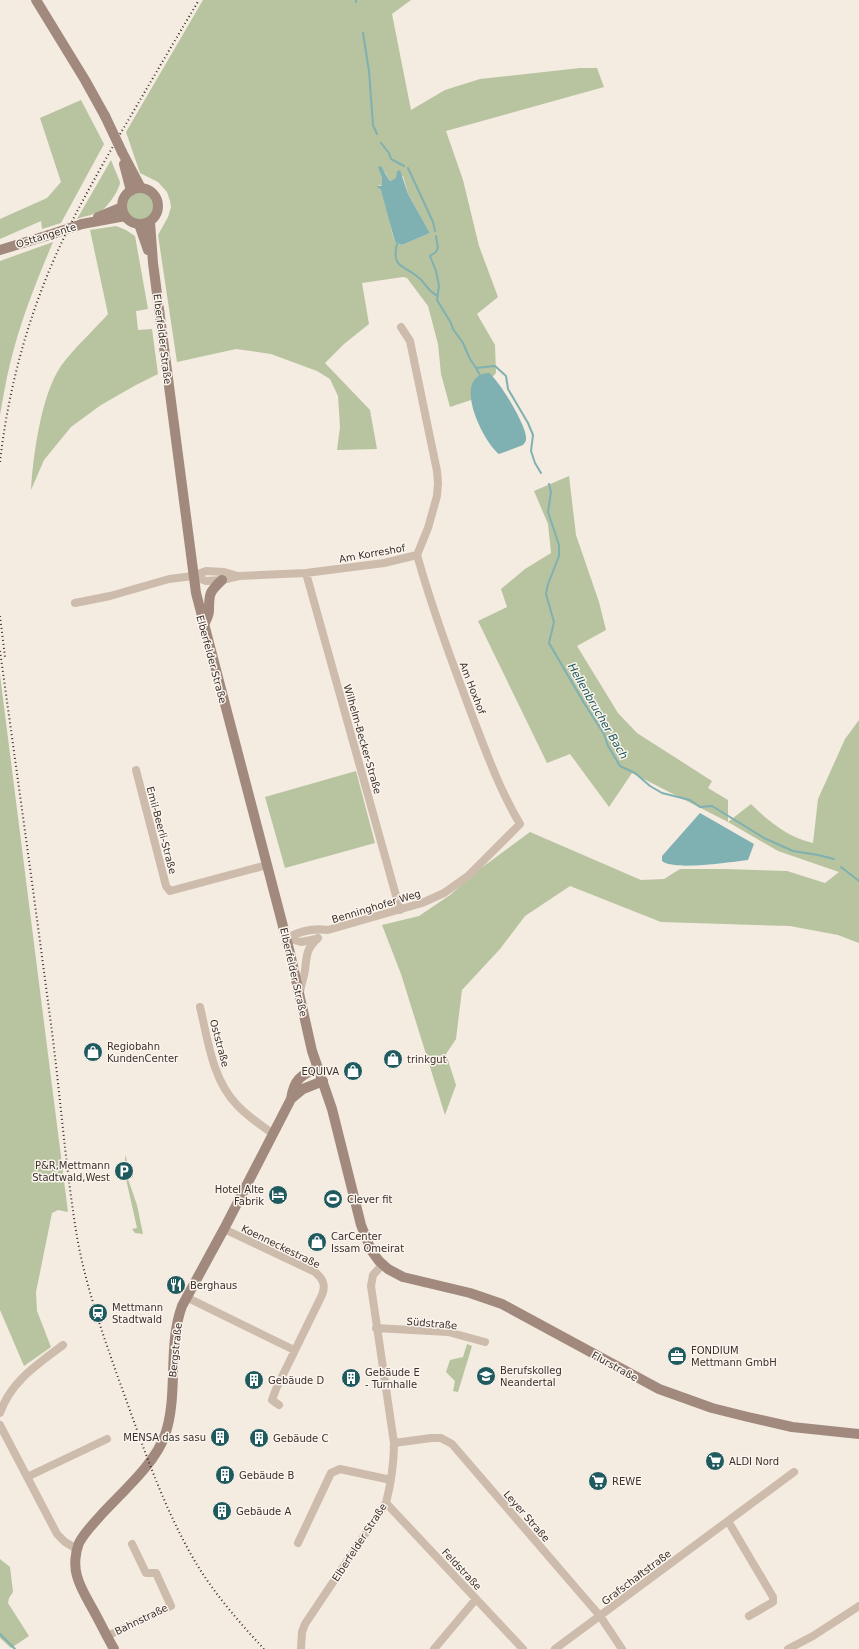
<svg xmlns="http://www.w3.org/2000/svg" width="859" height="1649" viewBox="0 0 859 1649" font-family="'DejaVu Sans',sans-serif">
<rect width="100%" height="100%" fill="#f4ebe1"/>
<path fill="#b8c4a0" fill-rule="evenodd" d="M203 0H411L392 14 411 110 445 90 480 79 580 68H597L604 87 446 131 463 180 479 246 498 297 477 314 495 345 496 373 471 400 450 407 441 374 438 344 428 306 407 278 403 277 362 283 369 324 344 344 325 363 370 410 377 449 337 450 340 427 338 396 330 379 317 371 271 354 236 349 177 362 158 235 168 217 171 207 170 201 167 192 158 182 140 173 126 132ZM380 171 385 172 389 180 391 181 403 176 408 194 430 233 402 245 395 242C389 225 388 199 378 185L382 186V178Z
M81 100 104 144 61 223 42 229 41 221 0 239V219L47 198 61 182 40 118Z
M111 160 120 182C120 189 107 208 101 211 94 215 84 216 77 219Z
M126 206a14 14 0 1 1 28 0a14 14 0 1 1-28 0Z
M116 226 126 230 135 236 148 309 136 311 138 330 152 329 158 374 136 385 101 405 71 427 44 460 31 490C33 456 41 395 61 366 74 348 93 331 108 314L90 230Z
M53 242C36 282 20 322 10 364 6 380 3 398 0 415V261Z
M569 476 576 535 599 602 606 630 577 646 618 713 637 733 712 781 708 788 728 800V822L751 804C769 822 788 837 813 843L818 799 845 739 859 720V943L838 935 790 926 661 922 570 886 525 916 500 949 462 990 456 1039 446 1054 456 1085 445 1115 401 974 382 925 419 916 450 895 480 869 530 832 641 880 664 879 680 869H725L787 871 825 883 839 872 778 851 728 822 632 773 609 807 570 754 547 763 478 621 507 607 501 589 525 569 551 553 548 524 534 491Z
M0 675 68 1212 58 1210 52 1213 36 1292 37 1311 51 1347 24 1366 0 1310Z
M356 771 375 843 285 868 265 797Z
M125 1155 127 1160 126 1162 127 1167V1173L133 1175V1177L128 1179 137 1205 143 1234 135 1233 132 1229 137 1228 126 1179Z
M467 1344 472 1346 458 1392 453 1391 455 1381 446 1372 450 1360 463 1357Z
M0 1559 10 1567 13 1592 9 1598 8 1603 29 1636 11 1648 0 1638Z"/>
<path fill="#7fb0b2" d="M381 166 389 180 391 181 396 178 397 171 400 170 408 194 430 233 402 245 395 242 381 190 376 186H382V178L378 167Z
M489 373C499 380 528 428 526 439 526 442 524 443 523 445L499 454C483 442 450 375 489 373Z
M700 813 754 844 748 860C731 862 674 871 662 861V856Z"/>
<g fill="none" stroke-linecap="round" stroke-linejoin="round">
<path stroke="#7fb0b2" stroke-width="2" d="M356 0V2
M363 33 369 71 373 125 377 134
M381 143 389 153 391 159 404 166
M408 168 433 222 435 231
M436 236 438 248 436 252 430 256 436 271 439 286 437 300 451 323 453 329 463 343 470 359 476 368 495 366 506 376 508 389 528 423 533 435 531 451 535 463 541 473
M397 244C391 268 404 265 418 277 427 284 426 290 438 296
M476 368 480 375
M549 484 551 492 548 512 559 545V556L548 584 546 594 554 622 549 643 584 703 604 734 608 746 620 766 635 773 650 786 662 793 690 800 700 807 712 806 764 838 793 851 818 855 834 859
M841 867 859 881
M0 1634 15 1649"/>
<path stroke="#cdbbac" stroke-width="8" d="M401 327 410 341 437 471 438 483 437 496 428 528 417 555
M306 573 400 910
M193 576 206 581 222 580 239 576 306 573 384 563 417 555
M75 603 110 596 169 579 193 576 206 571 224 572 238 576
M136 770 166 886 170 891 267 865
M287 938C300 931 314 928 328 930L422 903 444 893 468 876 520 824C499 789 485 749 470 710 451 659 432 608 417 555
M287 938 301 942 316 939
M300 992C301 985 304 977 305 970 307 955 306 949 318 938
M200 1007C208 1040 212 1079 237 1105 247 1116 261 1125 273 1134
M224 1229 315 1272C323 1279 326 1285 322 1295L276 1389 272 1400 279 1405
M186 1297 294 1350
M376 1328 448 1332 485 1342
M0 1413C11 1381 38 1364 63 1345
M0 1425 57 1534 65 1542 77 1549
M394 1443 431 1438H441L452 1444 600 1616 622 1649
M27 1477 107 1439
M386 1503 523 1649
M728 1521 773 1597V1602L749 1616
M298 1543 331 1473 340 1469 391 1480
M107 1636 171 1606 156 1573H146L132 1544
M301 1649 302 1632 305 1624 386 1503C391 1483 394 1463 394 1443L371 1286 373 1275 383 1264
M434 1649 476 1599
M555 1649 794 1472
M788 1649 813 1636 859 1606"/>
<path stroke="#a18a7d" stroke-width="10" d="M36 0 85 80 105 116
M122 152 141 188
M124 164 131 191
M122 206a18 18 0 1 1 36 0a18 18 0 1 1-36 0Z
M98 217 122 207
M150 222 153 263 196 593 290 953 312 1051 332 1109 361 1225 371 1250 379 1261 388 1269 403 1277 470 1293 502 1304 659 1389 712 1408 748 1417 792 1427 859 1434
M82 224 125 216
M139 224 148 250
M0 250 49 235
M203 627C205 622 209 616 209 611 209 594 209 592 222 580
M291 1099 303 1089 323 1081
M114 1649C106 1635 99 1620 91 1606 86 1597 80 1587 77 1576 74 1566 75 1553 79 1543 84 1533 94 1523 101 1515 122 1492 155 1464 165 1435 179 1394 167 1347 182 1306L224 1229 291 1099C294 1080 300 1075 318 1068"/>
<path stroke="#3b302b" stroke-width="2" stroke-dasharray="1 3" stroke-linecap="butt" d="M0 462C7 400 22 339 45 281 65 230 92 183 119 136 146 90 172 45 199 0
M0 616 5 657
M0 651C17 773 34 895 50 1017 60 1090 65 1164 77 1237 86 1287 103 1335 120 1383 142 1443 161 1502 193 1558 212 1591 238 1621 264 1649"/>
<path stroke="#a18a7d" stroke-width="10" d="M105 116 122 152
M49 235 82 224"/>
</g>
<defs>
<g id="shop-disc" transform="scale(1)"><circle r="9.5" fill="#1f5a5e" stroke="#fbf5ee"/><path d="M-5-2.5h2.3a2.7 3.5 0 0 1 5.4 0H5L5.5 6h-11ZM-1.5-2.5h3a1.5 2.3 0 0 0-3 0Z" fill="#fff"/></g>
<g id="parking-disc" transform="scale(1)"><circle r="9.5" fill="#1f5a5e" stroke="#fbf5ee"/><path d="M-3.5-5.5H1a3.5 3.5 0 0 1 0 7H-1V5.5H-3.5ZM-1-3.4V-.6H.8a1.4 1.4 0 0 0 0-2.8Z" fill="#fff"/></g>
<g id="hotel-disc" transform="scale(1)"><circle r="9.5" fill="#1f5a5e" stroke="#fbf5ee"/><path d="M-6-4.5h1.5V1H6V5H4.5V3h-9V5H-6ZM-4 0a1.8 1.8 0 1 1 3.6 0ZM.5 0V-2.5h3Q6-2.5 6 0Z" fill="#fff"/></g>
<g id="stadium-disc" transform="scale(1)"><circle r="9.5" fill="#1f5a5e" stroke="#fbf5ee"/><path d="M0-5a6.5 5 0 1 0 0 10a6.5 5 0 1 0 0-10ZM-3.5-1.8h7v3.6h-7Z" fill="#fff"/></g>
<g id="restaurant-disc" transform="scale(1)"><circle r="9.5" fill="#1f5a5e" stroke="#fbf5ee"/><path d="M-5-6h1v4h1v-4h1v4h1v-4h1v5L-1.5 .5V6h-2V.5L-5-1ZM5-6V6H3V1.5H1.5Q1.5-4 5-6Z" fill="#fff"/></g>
<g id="station-disc" transform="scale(1)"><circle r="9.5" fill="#1f5a5e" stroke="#fbf5ee"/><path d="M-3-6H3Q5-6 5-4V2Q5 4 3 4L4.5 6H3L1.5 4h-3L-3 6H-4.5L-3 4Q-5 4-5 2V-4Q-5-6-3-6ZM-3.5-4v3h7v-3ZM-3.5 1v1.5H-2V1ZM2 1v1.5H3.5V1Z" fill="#fff"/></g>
<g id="office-disc" transform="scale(1)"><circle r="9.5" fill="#1f5a5e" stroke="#fbf5ee"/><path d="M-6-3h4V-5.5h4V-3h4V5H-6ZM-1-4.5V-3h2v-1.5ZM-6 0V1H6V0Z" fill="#fff"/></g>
<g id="school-disc" transform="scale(1)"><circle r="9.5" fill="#1f5a5e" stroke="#fbf5ee"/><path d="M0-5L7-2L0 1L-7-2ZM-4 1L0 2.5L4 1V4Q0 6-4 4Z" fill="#fff"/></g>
<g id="building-disc" transform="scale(1)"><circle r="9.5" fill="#1f5a5e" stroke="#fbf5ee"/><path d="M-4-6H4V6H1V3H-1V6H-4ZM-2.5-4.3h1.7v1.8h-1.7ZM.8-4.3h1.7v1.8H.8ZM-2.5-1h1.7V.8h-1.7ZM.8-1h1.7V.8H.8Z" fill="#fff"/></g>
<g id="supermarket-disc" transform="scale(1)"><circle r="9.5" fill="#1f5a5e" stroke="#fbf5ee"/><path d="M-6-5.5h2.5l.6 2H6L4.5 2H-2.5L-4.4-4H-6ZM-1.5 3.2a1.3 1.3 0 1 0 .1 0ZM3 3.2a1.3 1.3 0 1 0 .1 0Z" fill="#fff"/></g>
</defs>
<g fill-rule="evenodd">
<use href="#shop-disc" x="93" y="1052"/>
<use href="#shop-disc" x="393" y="1059"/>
<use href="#shop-disc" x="353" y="1071"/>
<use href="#parking-disc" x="124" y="1171"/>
<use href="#hotel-disc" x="278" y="1195"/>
<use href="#stadium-disc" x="333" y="1199"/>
<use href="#shop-disc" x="317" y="1242"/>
<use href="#restaurant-disc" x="176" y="1285"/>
<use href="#station-disc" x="98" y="1313"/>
<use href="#office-disc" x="677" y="1356"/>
<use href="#school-disc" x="486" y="1376"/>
<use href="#building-disc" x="351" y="1378"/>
<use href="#building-disc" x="254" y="1380"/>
<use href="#building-disc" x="220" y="1437"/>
<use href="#building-disc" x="259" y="1438"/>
<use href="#supermarket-disc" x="715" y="1461"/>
<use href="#building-disc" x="225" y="1475"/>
<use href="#supermarket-disc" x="598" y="1481"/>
<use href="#building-disc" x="222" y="1511"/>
</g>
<g text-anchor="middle" stroke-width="3" stroke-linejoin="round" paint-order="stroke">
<g font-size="10" fill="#3b302b" stroke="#fbf5ee">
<text transform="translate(46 235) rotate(-17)" y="4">Osttangente</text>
<text transform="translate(163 339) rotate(83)" y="4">Elberfelder Straße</text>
<text transform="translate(372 553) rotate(-10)" y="4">Am Korreshof</text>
<text transform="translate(212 659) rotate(75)" y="4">Elberfelder Straße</text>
<text transform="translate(473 688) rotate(69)" y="4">Am Hoxhof</text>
<text transform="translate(363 739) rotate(74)" y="4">Wilhelm-Becker-Straße</text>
<text transform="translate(162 830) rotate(75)" y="4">Emil-Beerli-Straße</text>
<text transform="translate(376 906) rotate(-17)" y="4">Benninghofer Weg</text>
<text transform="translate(294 972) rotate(77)" y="4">Elberfelder Straße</text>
<text transform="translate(220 1043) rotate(75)" y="4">Oststraße</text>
<text transform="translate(281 1246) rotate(26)" y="4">Koenneckestraße</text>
<text transform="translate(432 1323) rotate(5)" y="4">Südstraße</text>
<text transform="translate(175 1350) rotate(-84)" y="4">Bergstraße</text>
<text transform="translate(615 1366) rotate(29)" y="4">Flurstraße</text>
<text transform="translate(527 1516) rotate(49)" y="4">Leyer Straße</text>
<text transform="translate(359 1542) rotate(-57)" y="4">Elberfelder Straße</text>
<text transform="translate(462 1569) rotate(47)" y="4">Feldstraße</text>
<text transform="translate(636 1577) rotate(-37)" y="4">Grafschaftstraße</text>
<text transform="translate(141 1619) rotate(-26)" y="4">Bahnstraße</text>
</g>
<g font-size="10" fill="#3b302b" stroke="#fbf5ee" text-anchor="start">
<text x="107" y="1050">Regiobahn<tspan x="107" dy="12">KundenCenter</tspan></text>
<text x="407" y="1063">trinkgut</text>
<text x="339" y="1075" text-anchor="end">EQUIVA</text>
<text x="110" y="1169" text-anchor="end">P&amp;R,Mettmann<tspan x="110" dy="12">Stadtwald,West</tspan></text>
<text x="264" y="1193" text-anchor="end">Hotel Alte<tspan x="264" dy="12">Fabrik</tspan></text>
<text x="347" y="1203">Clever fit</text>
<text x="331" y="1240">CarCenter<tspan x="331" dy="12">Issam Omeirat</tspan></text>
<text x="190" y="1289">Berghaus</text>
<text x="112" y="1311">Mettmann<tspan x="112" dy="12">Stadtwald</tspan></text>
<text x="691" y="1354">FONDIUM<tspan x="691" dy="12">Mettmann GmbH</tspan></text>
<text x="500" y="1374">Berufskolleg<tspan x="500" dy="12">Neandertal</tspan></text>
<text x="365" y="1376">Gebäude E<tspan x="365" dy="12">- Turnhalle</tspan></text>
<text x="268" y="1384">Gebäude D</text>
<text x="206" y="1441" text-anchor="end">MENSA das sasu</text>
<text x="273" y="1442">Gebäude C</text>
<text x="729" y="1465">ALDI Nord</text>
<text x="239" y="1479">Gebäude B</text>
<text x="612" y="1485">REWE</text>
<text x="236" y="1515">Gebäude A</text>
</g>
<g font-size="11" font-style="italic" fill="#1f5a5e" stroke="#fbf5ee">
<text transform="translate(598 711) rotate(60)" y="4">Hellenbrucher Bach</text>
</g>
</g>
</svg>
